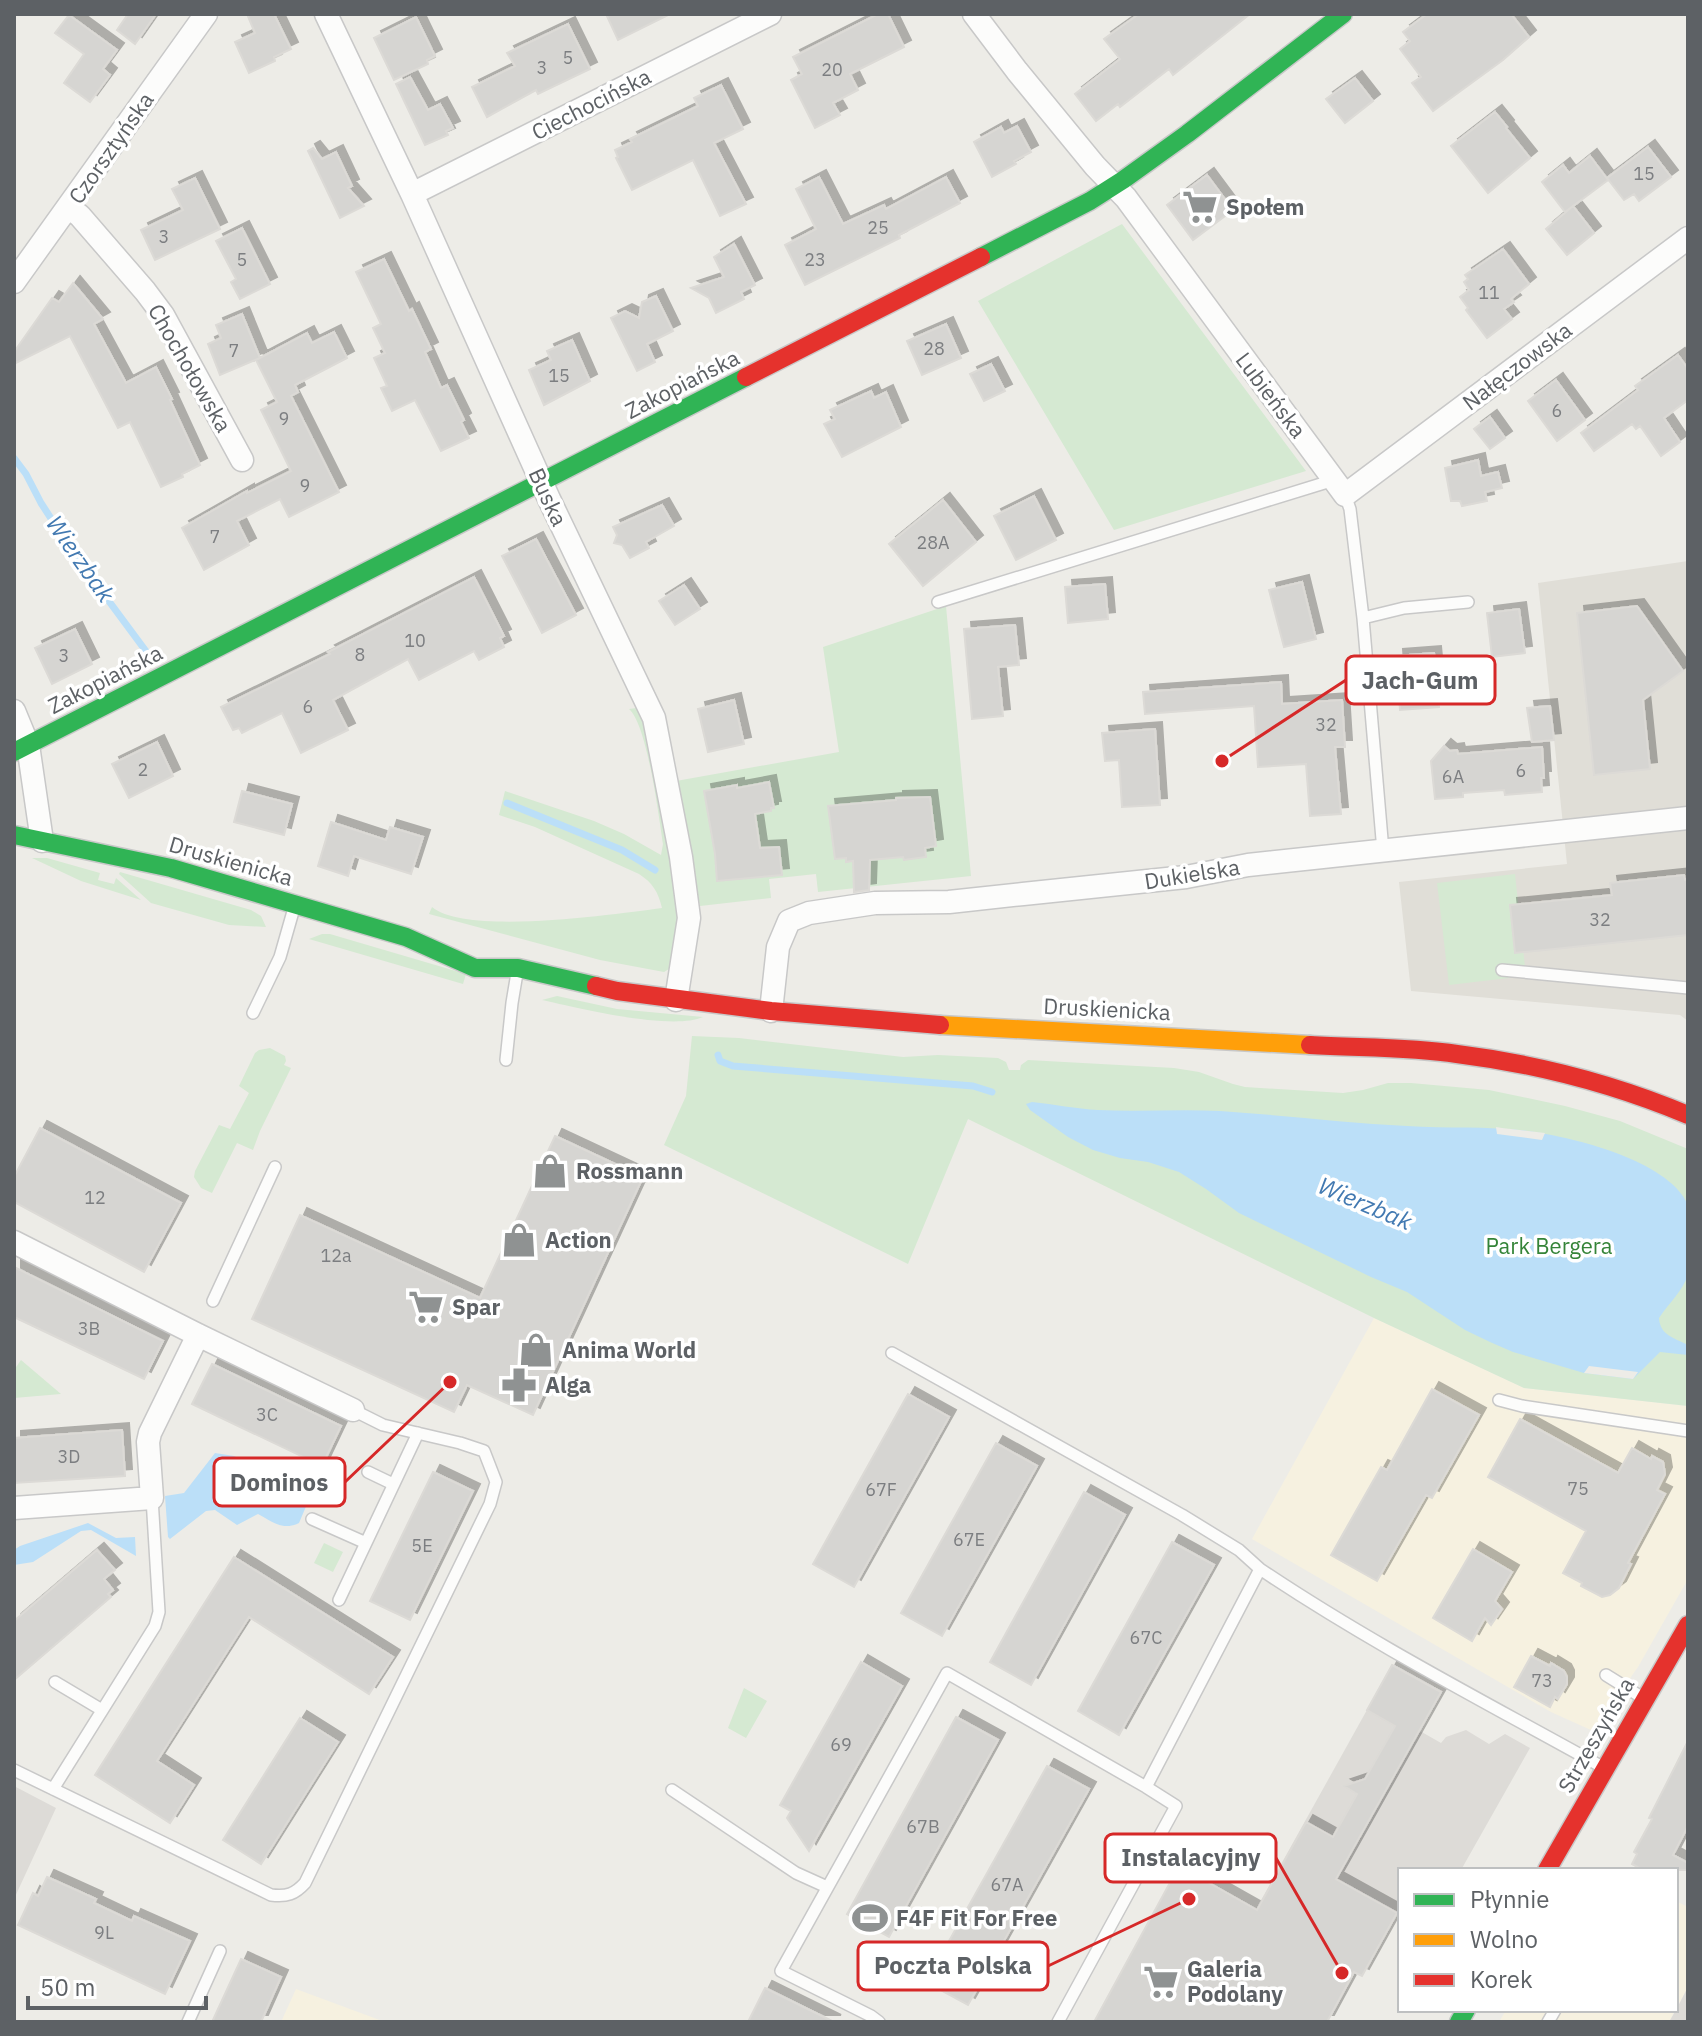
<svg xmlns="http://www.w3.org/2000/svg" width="1702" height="2036" viewBox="0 0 1702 2036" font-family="'IBM Plex Sans',sans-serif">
<defs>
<filter id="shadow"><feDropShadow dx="7" dy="-7" stdDeviation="0" flood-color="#0004"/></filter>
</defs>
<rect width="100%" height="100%" fill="#edece7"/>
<path fill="#f6f1e0" d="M1374 1318 1524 1388 1688 1406V1579L1638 1667 1593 1731 1551 1712 1252 1539Z
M1676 1901 1688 1907V1987L1676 2009Z
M296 1989 385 2022H281Z
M1506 2010H1675L1669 2022H1499Z"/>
<path fill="#dddbd7" d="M1392 1665 1441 1692 1420 1731 1441 1743 1446 1737 1466 1730 1489 1744 1505 1734 1530 1748 1461 1870H1400V1915L1397 1914 1362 1976 1353 1971 1240 1938Z
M14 1786 56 1808 14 1899Z
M1688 1987V2022H1669L1676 2010Z"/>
<path fill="#e0ded7" d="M1688 561V1021L1680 1015 1411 991 1399 882 1567 864 1538 583Z"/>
<path fill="#d5e9d2" d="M1122 224 1306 471 1114 530 978 301Z
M946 606 971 876 818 892 816 874 769 879 771 898 700 906 676 781 839 752 823 647Z
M644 707 680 908 672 964 669 969 664 972 600 960 429 914 432 907C467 936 616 914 662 908 658 892 653 883 639 874L535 827 499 815 505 791 594 821 624 834 661 855 663 844C659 817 647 724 629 709Z
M32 858H47L100 873 98 880 114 884 116 878 141 900 81 881Z
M120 872 251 910 261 916 266 927 229 925 151 903 119 874Z
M1515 874 1526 976 1449 985 1437 883Z
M322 934H330L466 974 463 984 309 939Z
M557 996 617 1009 703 1017C672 1031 577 1008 542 1000Z
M692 1036 739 1038 903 1057 938 1055 998 1058 1006 1062 1009 1070H1020L1021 1065 1028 1060 1174 1068 1199 1072 1233 1084 1245 1087 1343 1093 1363 1090 1388 1083H1411L1489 1090 1565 1106 1620 1121 1688 1149V1406L1524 1388 1374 1318 968 1119 908 1264 664 1145 686 1096Z
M270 1048 285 1056 286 1061 284 1065 291 1068 260 1131 253 1150 237 1143 212 1193 201 1188 194 1177 195 1171 219 1125 230 1129 249 1093 239 1086 255 1053 259 1050Z
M21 1360 61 1394 14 1398V1370Z
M324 1543 343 1552 333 1572 314 1563Z
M744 1688 767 1701 746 1738 728 1728Z"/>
<path fill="#bbdff8" d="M1032 1102C1054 1104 1076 1109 1098 1110 1139 1112 1179 1109 1220 1111 1282 1115 1345 1123 1407 1126 1453 1129 1500 1125 1546 1134 1586 1141 1671 1164 1688 1205V1275C1682 1292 1669 1303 1659 1318 1660 1335 1674 1338 1688 1345V1355L1660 1352 1633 1379 1584 1373 1513 1352 1490 1342 1465 1330 1407 1292 1371 1277 1239 1213 1206 1189 1179 1172 1148 1162 1120 1158 1093 1150 1068 1137 1030 1110 1026 1104Z
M215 1453 234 1456 310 1493V1497L299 1523C283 1531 273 1522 258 1514L237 1525 215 1510 206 1511 170 1539 168 1537 165 1496 184 1493Z
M88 1523 116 1538 135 1537 136 1556 91 1530 81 1531 33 1562 14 1565V1550L20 1546Z"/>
<path fill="#edece7" d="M1496 1127 1502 1128 1545 1133 1542 1140 1497 1134Z
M1589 1366 1638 1372 1633 1379 1584 1373Z"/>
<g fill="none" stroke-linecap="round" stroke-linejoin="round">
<path stroke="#bbdff8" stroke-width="7" d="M14 458 26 474 41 503 74 554 151 658
M507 803 622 850 655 870
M718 1055 720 1061 733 1066 973 1086 992 1092"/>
</g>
<path fill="#d6d5d2" stroke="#dcdad6" stroke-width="2" filter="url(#shadow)" d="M128 14H156L135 44 117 30Z
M247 14H274L291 49 274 57 275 61 249 73 235 42 255 33Z
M606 14H670L618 40Z
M878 14H888L904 47 850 74 858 90 833 103 840 115 815 128 791 80 802 74 793 57Z
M1139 14H1250L1173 75 1169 69 1120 107 1118 104 1096 121 1075 94 1120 59 1104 39Z
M1427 14H1511L1529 37 1503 60 1433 111 1412 83 1421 77 1400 49 1410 41 1403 32Z
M69 15 117 50 103 69 110 75 90 102 64 83 84 54 55 33Z
M416 17 435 56 427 60 428 64 394 80 374 38Z
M568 24 590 69 538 94 536 90 487 117 472 87 515 66 507 53Z
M410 77 428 110 440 104 453 128 446 131 448 135 425 145 396 84Z
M1355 78 1373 101 1345 123 1326 99Z
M721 85 743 129 714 143 746 204 720 216 693 160 632 190 616 158 618 157 615 150 632 142 630 139 698 106 694 98Z
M1495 112 1507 127 1506 128 1530 158 1488 193 1451 146Z
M1017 126 1031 152 1014 161 1016 164 992 177 974 142 1001 127 1004 133Z
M1648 147 1671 177 1639 201 1634 194 1624 200 1607 178Z
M313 148 322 159 336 152 352 186 348 188 364 206 340 218 308 151Z
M1590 156 1608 180 1565 212 1542 182 1563 165 1569 173Z
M1207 175 1233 210 1193 240 1167 205Z
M819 177 843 224 884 205 886 209 946 177 960 203 899 235 900 238 805 285 785 245 816 229 796 189Z
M195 178 220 229 155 260 141 230 183 210 172 189Z
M1573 206 1594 233 1567 255 1546 229Z
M242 228 270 284 240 299 231 282 236 279 216 241Z
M734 244 755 285 741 292 744 299 716 313 709 298 691 288 724 277 714 257Z
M1503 249 1529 284 1511 299 1514 302 1504 309 1512 319 1487 338 1466 310 1468 308 1460 297 1469 290 1464 282 1468 279 1465 275Z
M384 259 409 311 412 309 431 349 425 352 441 388 447 385 464 420 461 422 469 438 441 451 415 400 392 411 381 388 387 386 374 358 385 353 373 328 381 324 356 272Z
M73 283 103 319 94 324 126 383 156 367 172 399 170 400 200 465 182 474 183 477 161 487 130 422 118 428 70 336 14 364V352L52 298 59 302Z
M656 296 673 331 647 344 655 362 637 371 611 318 625 311 639 318 642 302Z
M242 314 260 358 220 375 208 344 221 338 216 325Z
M946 324 961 358 922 375 907 341Z
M334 332 347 358 295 385 298 392 291 396 339 492 289 517 280 499 237 521 249 545 204 570 182 528 247 491V493L291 471 261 410 277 402 256 360 307 333 312 343Z
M572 340 590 381 544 405 529 370 551 360 547 351Z
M1678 355 1688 369V400L1664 418 1680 442 1661 456 1643 430 1640 426 1636 429 1632 424 1594 451 1581 433 1638 390 1635 386Z
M991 364 1005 391 984 401 970 374Z
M1556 380 1585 420 1557 441 1528 401Z
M871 391 874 398 886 392 901 427 842 457 824 424 835 419 830 410Z
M1490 417 1505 438 1490 449 1474 429Z
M1478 460 1481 476 1498 472 1502 488 1485 492 1487 501 1462 506 1460 501H1451L1445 468Z
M1034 496 1056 540 1016 560 994 516Z
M943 500 976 542 923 586 889 544Z
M662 505 674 526 646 542 649 548 630 558 622 545 614 543 617 535 613 527Z
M536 539 576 615 542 633 502 556Z
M474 577 504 636 500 638 504 647 479 660 474 651 419 680 408 659 333 700 348 730 301 753 282 713 242 733 239 728 233 730 221 707 330 654 328 652Z
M1302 582 1316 639 1284 647 1269 590Z
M1105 584 1108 619 1068 623 1065 587Z
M684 585 700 609 675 625 659 601Z
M1637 606 1683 671 1643 700 1650 769 1594 775 1577 613Z
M1519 609 1525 653 1492 657 1487 613Z
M1015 625 1019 665 998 667 1003 716 972 719 964 629Z
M75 629 92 664 52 684 35 648Z
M1434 653 1439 707 1400 710 1396 656Z
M1281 682 1282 704 1342 700 1345 747H1335L1341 814 1310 816 1306 764 1258 767 1254 706 1145 714 1143 692Z
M734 700 744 744 708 752 698 709Z
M1550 706 1554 740 1532 742 1527 708Z
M1155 729 1160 805 1122 807 1119 760 1105 761 1102 733Z
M157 742 173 776 129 798 112 764Z
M1444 746 1450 751 1457 750 1458 754 1542 747 1544 778H1541L1542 792 1505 795 1504 790 1463 793V797L1435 799 1431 761Z
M769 782 774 808H771V811L755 814 760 848 779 847 782 875 717 881 715 854 704 791 737 785V788Z
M242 791 292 804 284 835 234 822Z
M930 797 936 846 925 848 926 857 904 860 903 857 870 860 869 890 854 892 853 861 846 862V858L835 859 828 806 896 800V798Z
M331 822 386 840 390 827 423 837 411 874 354 856 348 876 318 866Z
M1684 875 1685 880 1688 879V935L1515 953 1510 905 1612 895 1610 883Z
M40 1128 181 1203 144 1272 14 1202V1177Z
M555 1136 643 1177 533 1415 467 1385 454 1412 252 1319 300 1215 480 1298Z
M14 1267 163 1341 144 1379 14 1317Z
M212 1364 341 1426 322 1466 192 1404Z
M1432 1389 1479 1415 1432 1498 1426 1495 1377 1581 1331 1555 1381 1467 1387 1470Z
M908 1394 949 1417 854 1587 813 1564Z
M1520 1419 1618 1473 1632 1448 1651 1459 1652 1456 1663 1462 1665 1474 1657 1490 1665 1494 1628 1563 1631 1564 1619 1588 1610 1595 1602 1597 1581 1586 1582 1583 1563 1573 1586 1531 1488 1477Z
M122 1430 125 1476 14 1483V1438Z
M996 1443 1037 1466 942 1636 901 1613Z
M433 1472 473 1491 410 1620 370 1601Z
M1084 1492 1125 1515 1031 1685 990 1662Z
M1172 1542 1214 1565 1119 1735 1078 1711Z
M1473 1549 1512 1572 1495 1601 1502 1609 1491 1625 1485 1618 1472 1641 1433 1618Z
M97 1550 115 1570 104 1579 113 1590 108 1594 111 1597 14 1680V1621Z
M234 1557 393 1657 369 1694 249 1617 157 1761 194 1785 170 1823 95 1775Z
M1531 1656 1550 1666 1551 1663 1564 1671 1567 1677V1684L1558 1699 1555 1697 1550 1707 1514 1687Z
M861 1662 902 1686 809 1851 787 1818 791 1811 780 1805Z
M1392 1665 1441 1692 1336 1879 1397 1913 1362 1976 1354 1972 1327 2022H1094L1179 1866 1257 1910 1306 1822 1333 1837 1357 1794 1344 1786 1365 1779 1395 1726 1367 1710Z
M956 1717 998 1740 889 1937 847 1914Z
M300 1718 338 1742 261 1864 223 1840Z
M1688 1741V1826L1673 1855 1688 1863V1870H1643L1632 1864 1637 1854 1634 1852 1652 1819 1649 1818Z
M1047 1766 1089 1789 968 2005 926 1982Z
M47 1877 96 1899 94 1903 132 1921 134 1916 190 1941 165 1994 18 1925 33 1893 38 1896Z
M241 1959 281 1977 261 2022H212Z
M765 1988 834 2022H748Z"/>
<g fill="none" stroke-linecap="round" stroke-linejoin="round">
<g stroke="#c8c8c8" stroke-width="14">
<path id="lane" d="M1345 495 1350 509 1363 618 1383 851
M938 602 1334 480
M1363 618 1404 608 1468 602
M1502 970 1688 988
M253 1013 280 957 294 908
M506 1060 512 1003 517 973
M213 1301 275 1167
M892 1353 1182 1515 1239 1550 1260 1569 1146 1787
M1499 1400 1522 1406 1688 1431
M368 1472 393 1484
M312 1519 366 1543
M1260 1569C1370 1643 1489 1704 1604 1768
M339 1600 418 1433
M1606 1675 1643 1698
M55 1682 102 1710
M14 1770 271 1895C287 1897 295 1894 305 1883L490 1504 496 1482 484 1451 460 1443 383 1425 353 1410
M53 1789 155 1626 159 1612 152 1498
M672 1790 796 1873 827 1887
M188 2022 220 1951
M879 2022 871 2016 781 1971 947 1673 1146 1787 1176 1806 1058 2022
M1548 2022 1555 2010"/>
</g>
<g stroke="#c8c8c8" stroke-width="25">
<path id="street" d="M326 14 412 194 549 499 654 718 681 857 689 918 676 1000
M974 14 1017 71 1095 166 1126 198 1345 495 1688 238
M412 194 770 14
M69 207 80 216 145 291 163 315 242 460
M14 282 206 14
M14 711 28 745 42 841
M771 1011 778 947 789 921 809 913 875 903 949 902 1023 894 1186 877 1248 865 1688 818
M14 1242 198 1335 353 1410
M14 1508 152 1498 148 1442 150 1433 198 1335"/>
</g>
<g stroke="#c8c8c8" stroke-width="21">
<path id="fast" d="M981 257 1090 201 1123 180 1187 134 1343 14
M14 752 746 377
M14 835 171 868 406 937 475 968H518L596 986
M1459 2022 1466 2010"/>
</g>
<g stroke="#c8c8c8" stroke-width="21">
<path id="slow" d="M940 1025 1310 1045"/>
</g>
<g stroke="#c8c8c8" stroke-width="21">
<path id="jam" d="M746 377 981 257
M596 986 617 991 771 1011 940 1025
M1310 1045C1359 1048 1409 1047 1457 1054 1537 1064 1614 1084 1688 1115
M1547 1870 1688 1625"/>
</g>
<use href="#lane" stroke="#fcfcfb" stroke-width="11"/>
<use href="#street" stroke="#fcfcfb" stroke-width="22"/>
<use href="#fast" stroke="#30b455" stroke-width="18"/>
<use href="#slow" stroke="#ff9f0a" stroke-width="18"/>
<use href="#jam" stroke="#e5322d" stroke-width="18"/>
</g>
<defs>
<g id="supermarket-bare" transform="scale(2.76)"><path d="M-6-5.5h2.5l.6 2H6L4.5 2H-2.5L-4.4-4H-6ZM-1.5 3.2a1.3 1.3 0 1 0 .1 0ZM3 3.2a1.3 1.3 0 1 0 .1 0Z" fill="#8f9292" stroke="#fff" stroke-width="2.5" paint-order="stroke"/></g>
<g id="shop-bare" transform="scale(2.76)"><path d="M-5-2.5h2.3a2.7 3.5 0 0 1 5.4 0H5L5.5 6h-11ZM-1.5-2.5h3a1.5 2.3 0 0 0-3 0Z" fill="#8f9292" stroke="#fff" stroke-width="2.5" paint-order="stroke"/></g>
<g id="pharmacy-bare" transform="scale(2.76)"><path d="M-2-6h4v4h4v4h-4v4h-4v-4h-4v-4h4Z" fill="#8f9292" stroke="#fff" stroke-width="2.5" paint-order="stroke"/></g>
<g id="stadium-bare" transform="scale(2.76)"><path d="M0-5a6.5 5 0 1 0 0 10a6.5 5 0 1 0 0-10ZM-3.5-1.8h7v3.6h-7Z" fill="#8f9292" stroke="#fff" stroke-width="2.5" paint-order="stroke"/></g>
</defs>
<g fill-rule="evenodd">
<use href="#supermarket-bare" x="1200" y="207"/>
<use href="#shop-bare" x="550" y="1171"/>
<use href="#shop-bare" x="519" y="1240"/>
<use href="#supermarket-bare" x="426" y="1307"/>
<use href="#shop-bare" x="536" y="1350"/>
<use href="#pharmacy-bare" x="519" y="1385"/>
<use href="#stadium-bare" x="870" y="1918"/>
<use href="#supermarket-bare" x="1161" y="1982"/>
</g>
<g text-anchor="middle" stroke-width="7" stroke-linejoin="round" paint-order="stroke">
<g font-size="18" fill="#7c7e81">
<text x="568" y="64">5</text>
<text x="542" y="74">3</text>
<text x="832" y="76">20</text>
<text x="1644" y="180">15</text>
<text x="878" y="234">25</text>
<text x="164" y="243">3</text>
<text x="242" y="266">5</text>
<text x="815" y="266">23</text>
<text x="1489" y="299">11</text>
<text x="934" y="355">28</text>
<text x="234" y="357">7</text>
<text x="559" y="382">15</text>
<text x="1557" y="417">6</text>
<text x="284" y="425">9</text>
<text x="305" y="492">9</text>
<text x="215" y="543">7</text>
<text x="933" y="549">28A</text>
<text x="415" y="647">10</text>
<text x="360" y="661">8</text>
<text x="64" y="662">3</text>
<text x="308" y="713">6</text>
<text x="1326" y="731">32</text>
<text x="143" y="776">2</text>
<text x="1521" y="777">6</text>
<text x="1453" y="783">6A</text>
<text x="1600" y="926">32</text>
<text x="95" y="1204">12</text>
<text x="336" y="1262">12a</text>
<text x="89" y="1335">3B</text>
<text x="267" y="1421">3C</text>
<text x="69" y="1463">3D</text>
<text x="1578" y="1495">75</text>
<text x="881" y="1496">67F</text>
<text x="969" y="1546">67E</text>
<text x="422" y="1552">5E</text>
<text x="1146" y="1644">67C</text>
<text x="1542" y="1687">73</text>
<text x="841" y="1751">69</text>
<text x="923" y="1833">67B</text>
<text x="1007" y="1891">67A</text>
<text x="104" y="1939">9L</text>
</g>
<g font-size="22" fill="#5d6165" stroke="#fff">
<text transform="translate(591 104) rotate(-27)" y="8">Ciechocińska</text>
<text transform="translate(111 148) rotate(-55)" y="8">Czorsztyńska</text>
<text transform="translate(1517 366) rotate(-37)" y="8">Nałęczowska</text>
<text transform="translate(190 368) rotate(60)" y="8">Chochołowska</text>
<text transform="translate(682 384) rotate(-27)" y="8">Zakopiańska</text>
<text transform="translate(1271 395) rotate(53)" y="8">Lubieńska</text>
<text transform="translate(548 497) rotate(65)" y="8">Buska</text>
<text transform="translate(105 679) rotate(-27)" y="8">Zakopiańska</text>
<text transform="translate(231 861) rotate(16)" y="8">Druskienicka</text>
<text transform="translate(1192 874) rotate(-9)" y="8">Dukielska</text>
<text transform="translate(1107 1009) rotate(3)" y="8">Druskienicka</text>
<text transform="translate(1596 1735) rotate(-60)" y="8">Strzeszyńska</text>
</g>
<g font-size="22" font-weight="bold" fill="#5d6165" stroke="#fff" text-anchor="start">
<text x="1226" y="215">Społem</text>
<text x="576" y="1179">Rossmann</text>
<text x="545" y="1248">Action</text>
<text x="452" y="1315">Spar</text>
<text x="562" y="1358">Anima World</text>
<text x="545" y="1393">Alga</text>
<text x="896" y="1926">F4F Fit For Free</text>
<text x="1187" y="1977">Galeria<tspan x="1187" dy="25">Podolany</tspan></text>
</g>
<g font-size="22" fill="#358438" stroke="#fff">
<text x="1549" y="1254">Park Bergera</text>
</g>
<g font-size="24" font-style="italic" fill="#4279b1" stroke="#fff">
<text transform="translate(80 559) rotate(55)" y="8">Wierzbak</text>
<text transform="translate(1365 1204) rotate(23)" y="8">Wierzbak</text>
</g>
</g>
<path fill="none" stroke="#d62828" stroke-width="3" d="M1222 761L1346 680M450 1382L345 1482M1342 1973L1276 1858M1189 1899L1048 1966"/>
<g fill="#d62828" stroke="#fff" stroke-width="3">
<circle cx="1222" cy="761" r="8"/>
<circle cx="450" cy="1382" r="8"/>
<circle cx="1342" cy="1973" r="8"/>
<circle cx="1189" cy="1899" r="8"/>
</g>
<g fill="#fff" stroke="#d62828" stroke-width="3">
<rect x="1346" y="656" width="149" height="48" rx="8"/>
<rect x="214" y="1458" width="131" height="48" rx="8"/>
<rect x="1105" y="1834" width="171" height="48" rx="8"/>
<rect x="858" y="1942" width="190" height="48" rx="8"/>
</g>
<g font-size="24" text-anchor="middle" font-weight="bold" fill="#5d6165">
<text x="1420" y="689">Jach-Gum</text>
<text x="279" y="1491">Dominos</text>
<text x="1191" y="1866">Instalacyjny</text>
<text x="953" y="1974">Poczta Polska</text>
</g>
<rect width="1702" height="2036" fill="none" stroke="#5d6165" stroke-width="32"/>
<rect x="1398" y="1868" width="280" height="144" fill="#ffffff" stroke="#bec0c1" stroke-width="2"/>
<rect x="1414" y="1894" width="40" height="12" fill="#30b455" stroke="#bec0c1" stroke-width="2"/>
<text x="1470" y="1908" font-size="24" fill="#5d6165">Płynnie</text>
<rect x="1414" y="1934" width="40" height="12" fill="#ff9f0a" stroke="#bec0c1" stroke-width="2"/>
<text x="1470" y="1948" font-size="24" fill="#5d6165">Wolno</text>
<rect x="1414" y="1974" width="40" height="12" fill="#e5322d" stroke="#bec0c1" stroke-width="2"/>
<text x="1470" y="1988" font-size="24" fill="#5d6165">Korek</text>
<path d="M28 1996v12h178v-12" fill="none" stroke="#5d6165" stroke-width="4"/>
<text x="40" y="1996" font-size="24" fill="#5d6165" stroke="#ffffff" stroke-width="6" paint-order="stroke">50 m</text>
</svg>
